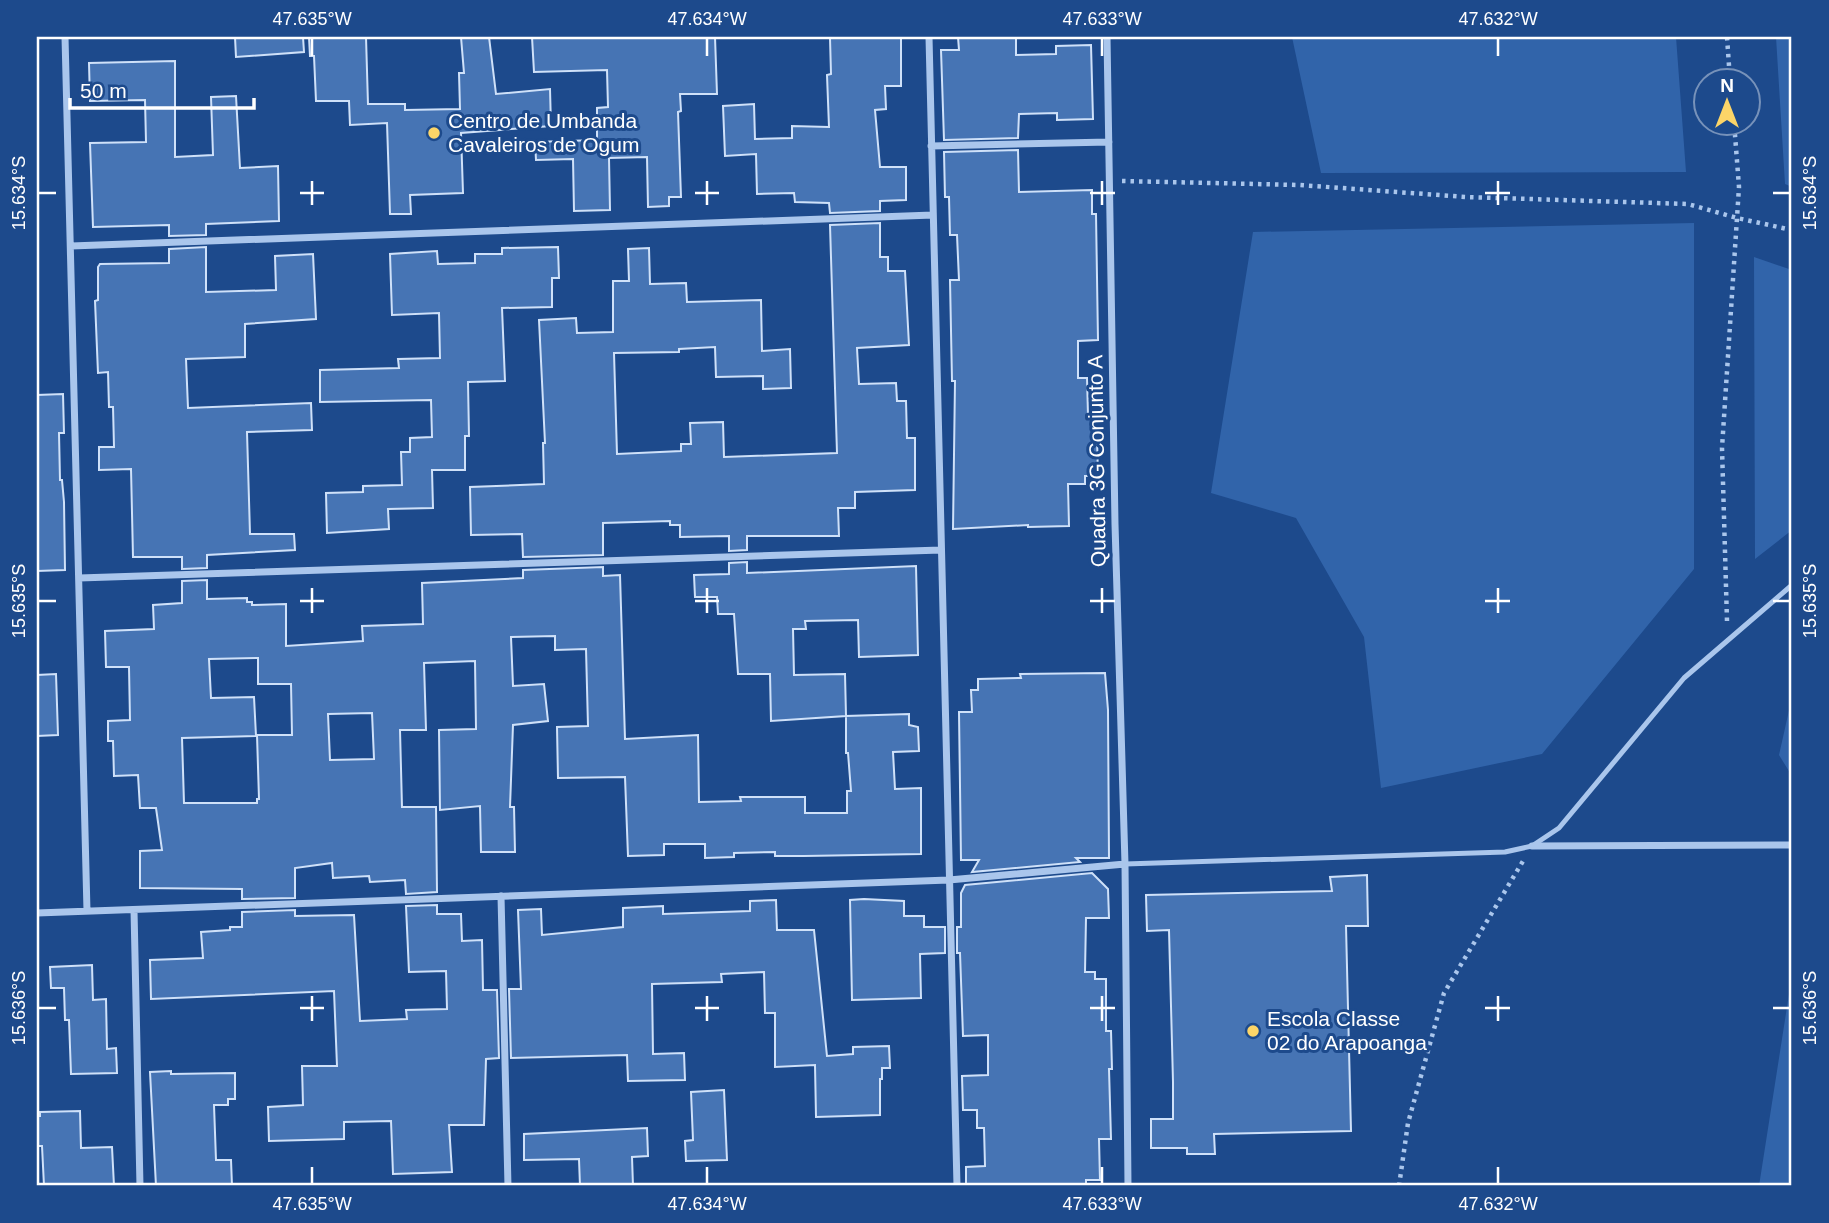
<svg xmlns="http://www.w3.org/2000/svg" width="1829" height="1223" viewBox="0 0 1829 1223" font-family="Helvetica,sans-serif">
<rect width="100%" height="100%" fill="#1d4a8c"/>
<path fill="#3164aa" d="M1292 37H1676L1686 172 1321 173Z
M1776 37H1792V187L1785 184Z
M1694 223V569L1542 754 1381 788 1364 637 1296 518 1211 493 1253 232Z
M1754 257 1792 270V530L1755 559Z
M1792 697V776L1779 755Z
M1792 975V1186H1759Z"/>
<path fill="#4674b4" stroke="#cfe1f9" stroke-width="2" fill-rule="evenodd" d="M235 37H303L304 52 236 57Z
M309 37H366L368 104H405V110L460 109 459 73H464L461 37H489L496 94 550 89 551 126 461 133 463 193 410 195 411 214H390L387 123 350 125 349 101H316L314 56H310Z
M532 37H715L717 94H680L681 111 678 112 681 197H669V206L648 207 647 157 609 158 610 210 574 211 573 159 536 160 535 142 597 140V108L608 107 607 70 534 72Z
M901 37V86H885L886 109 875 110 880 167H906V200L880 201V211L830 213 829 203 795 202 794 193 757 194 756 154 725 156 723 106 754 104 755 139 792 138V126L829 127 827 75 831 74 830 38Z
M958 37 1016 38V55L1056 54V46L1091 45 1093 119 1057 120V113L1019 114 1018 138 944 140 941 50H959Z
M175 61V157L213 155 211 97 236 96 240 168 278 166 279 221 206 224V235L169 236V225L93 227 90 143 146 142 145 100 90 101 89 63Z
M1018 150 1019 192 1092 190V214H1096L1098 340 1078 341V378H1087L1088 415H1101L1102 437H1097L1098 476H1085V484H1068L1069 526 1028 527V525L953 529 955 381H952L950 280H959L957 235H950L949 197H945L944 152Z
M880 223V257H888V271H905L909 345 857 348 859 384 896 383 897 401H906L907 438H915V490L855 492V508H838L839 536H747V550L729 551V536L680 537V525H670V521L603 523V555L523 557 522 534 471 535 470 487 544 484 543 443H545L539 320 576 318 577 333 613 332V281H629L628 249 649 248 650 284 686 283 687 302 761 300 762 351 790 349 791 388 763 389V376L716 377 715 347 679 349V352L614 353 617 454 681 451V444H691L690 423 723 422 724 457 837 453 830 225Z
M206 247V292L276 290 275 256 313 254 316 319 245 324V357L186 359 188 408 311 403 312 430 247 432 250 534H294L295 550 207 555V568L182 569V557H133L131 469 99 470V447H114L113 407H109L108 372 98 373 95 301 98 300V267L100 264 169 263V249Z
M558 247 559 278H552V307L502 308 505 381 468 382 469 436H465V470H432L433 508 388 509 389 529 327 533 326 493 363 492V486L402 485 401 452H410V438L432 437 431 400 320 402V370L399 368 398 359 440 358 439 313 392 315 390 254 437 251 438 264 475 263V254H502V248Z
M63 394 64 433H59L60 480H62L64 502 65 570 37 571V395Z
M747 562V573L916 566 918 655 859 657 858 620 805 621 806 629H793L794 675 845 674 846 716 771 721 770 674H738L734 614H718L717 597H695L694 575 729 574V563Z
M603 567V576L620 575 625 739 698 735 699 802 741 801 740 797H805V813H847V791H851L848 753H846V716L909 714V725L918 727 919 751 893 752 895 789 921 788V854L804 856H775V852L734 853V857L705 858V844H664V855L628 856 625 777 558 778 557 727 588 726 586 649 555 650V636L511 637 513 686 544 684 548 721 513 725 510 807H514L515 852H481L480 806 440 810 439 730 476 729 475 661 424 663 426 730H400L402 807H436L437 892 406 894 405 880 370 882 369 876 333 878 332 863 295 868V898L242 899V889L140 888V851L162 850 156 808H140L138 775 114 776 113 741H108V721L130 720 129 667H106L105 631 154 629 153 605 182 603V581L207 580V599L247 598V602H252V605L286 604V646L363 641 362 626 423 624 422 583 523 578V570ZM258 658V684H291L292 735H257L259 799H257V803H184L182 738 256 736 254 697 211 698 209 659ZM372 713 374 759 330 760 328 714Z
M1105 673 1108 710 1109 858H1076L1080 862 972 872 979 860H961L959 712H972L971 690H978V679L1021 678 1020 674Z
M56 674 58 735 37 736V675Z
M1092 873 1108 889 1109 918H1086L1085 972H1095V979H1106V1031H1111L1112 1069H1109L1111 1139H1099L1100 1180H1086V1186H966V1167L985 1166 984 1128H977V1110H963L962 1076 988 1075V1035L963 1036 960 953H957V927H961V893L965 885Z
M1367 875 1368 926H1346L1351 1131 1214 1134 1215 1154H1187V1148H1151V1119H1173V1082L1169 930 1147 931 1146 895 1332 891 1330 877Z
M864 899 904 901V916H924V927H945V953L920 954 921 998 852 1000 850 900Z
M776 900 777 930H814L827 1056 853 1054V1047L889 1046 890 1068H882V1079H880V1115L816 1117 815 1065 775 1067V1013H765L764 972 721 974 722 982 652 984 653 1054 684 1053 685 1080 628 1081 627 1055 511 1058 509 989H521L518 910 541 909 542 935 623 927V908L663 906V914L750 911V901Z
M437 905V914H461L462 941 482 940 483 990H497L499 1058 486 1059 484 1125H449L452 1172 393 1174 391 1121 344 1122V1139L269 1141 268 1107 303 1105 302 1066H337L334 991 151 999 150 960 203 958 201 932 230 930V927H242V912L295 910V916L354 915 360 1021 407 1019 406 1010 447 1009 446 971 409 972 406 906Z
M92 965 93 1000 106 999 107 1049 116 1048 117 1073 71 1074 69 1020H65L64 988H51L50 967Z
M171 1071V1074L235 1073V1099H228V1105H214L216 1160H231L232 1186H156L150 1072Z
M724 1090 727 1160 686 1161 685 1141 693 1140 691 1092Z
M80 1111 81 1148 112 1147 114 1186H44L42 1146H37V1116H40V1112Z
M647 1128 648 1156 632 1157 633 1186H580L579 1159 524 1160V1134Z"/>
<g fill="none" stroke-linecap="round" stroke-linejoin="round">
<path stroke="#aac6ec" stroke-width="4.5" stroke-dasharray="3.5 5" stroke-linecap="butt" d="M1727 37 1730 80
M1122 181 1300 185 1466 197 1688 204 1737 218 1792 230
M1727 621 1722 448 1739 187 1734 122
M1399 1186 1408 1123 1444 993 1523 861"/>
<path stroke="#aac6ec" stroke-width="5" d="M1125 864 1505 852 1532 846 1559 828 1684 678 1792 585"/>
<path stroke="#aac6ec" stroke-width="7" d="M65 37 87 911
M929 37 957 1186
M1107 37 1115 524 1125 864 1128 1186
M931 146 1109 142
M71 246 933 215
M79 578 941 550
M1532 846 1792 845
M501 896 508 1186
M134 910 140 1186
M37 913 949 880 1125 864"/>
</g>
<path fill="none" stroke="#fff" stroke-width="2.5" d="M312 38V56M707 38V56M1102 38V56M1498 38V56M312 181V205M707 181V205M1102 181V205M1498 181V205M38 193H56M300 193H324M695 193H719M1090 193H1115M1485 193H1510M1773 193H1790M312 588V613M707 588V613M1102 588V613M1498 588V613M38 601H56M300 601H324M695 601H719M1090 601H1115M1485 601H1510M1773 601H1790M312 996V1021M707 996V1021M1102 996V1021M1498 996V1021M38 1008H56M300 1008H324M695 1008H719M1090 1008H1115M1485 1008H1510M1773 1008H1790M312 1167V1184M707 1167V1184M1102 1167V1184M1498 1167V1184"/>
<g fill="#fcd568" stroke="#1d4a8c" stroke-width="2.5">
<circle cx="434" cy="133" r="7"/>
<circle cx="1253" cy="1031" r="7"/>
</g>
<g text-anchor="middle" stroke-width="6" stroke-linejoin="round" paint-order="stroke">
<g font-size="21" fill="#fff" stroke="#1d4a8c" text-anchor="start">
<text x="448" y="128">Centro de Umbanda<tspan x="448" dy="24">Cavaleiros de Ogum</tspan></text>
<text x="1267" y="1026">Escola Classe<tspan x="1267" dy="24">02 do Arapoanga</tspan></text>
</g>
<g font-size="21" fill="#fff" stroke="#1d4a8c">
<text transform="translate(1097 461) rotate(-91)" y="7">Quadra 3G Conjunto A</text>
</g>
</g>
<rect width="1829" height="1223" fill="none" stroke="#1d4a8c" stroke-width="77"/>
<g transform="translate(1727 102)"><circle r="33" fill="#1d4a8c" stroke="#7792ba" stroke-width="2"/>
<path d="M0-5L12 26L0 18L-12 26Z" fill="#fcd568"/>
<text y="-10" font-size="19" font-weight="bold" text-anchor="middle" fill="#ffffff">N</text>
</g>
<path d="M70 98v10h184v-10" fill="none" stroke="#ffffff" stroke-width="3.5"/>
<text x="80" y="98" font-size="21" fill="#ffffff" stroke="#1d4a8c" stroke-width="5" paint-order="stroke">50 m</text>
<rect x="38" y="38" width="1752" height="1146" fill="none" stroke="#fff" stroke-width="2.5"/>
<g font-size="18" text-anchor="middle" fill="#fff">
<text x="312" y="25">47.635°W</text>
<text x="707" y="25">47.634°W</text>
<text x="1102" y="25">47.633°W</text>
<text x="1498" y="25">47.632°W</text>
<text transform="translate(19 193) rotate(-90)" y="6">15.634°S</text>
<text transform="translate(1810 193) rotate(-90)" y="6">15.634°S</text>
<text transform="translate(19 601) rotate(-90)" y="6">15.635°S</text>
<text transform="translate(1810 601) rotate(-90)" y="6">15.635°S</text>
<text transform="translate(19 1008) rotate(-90)" y="6">15.636°S</text>
<text transform="translate(1810 1008) rotate(-90)" y="6">15.636°S</text>
<text x="312" y="1210">47.635°W</text>
<text x="707" y="1210">47.634°W</text>
<text x="1102" y="1210">47.633°W</text>
<text x="1498" y="1210">47.632°W</text>
</g>
</svg>
